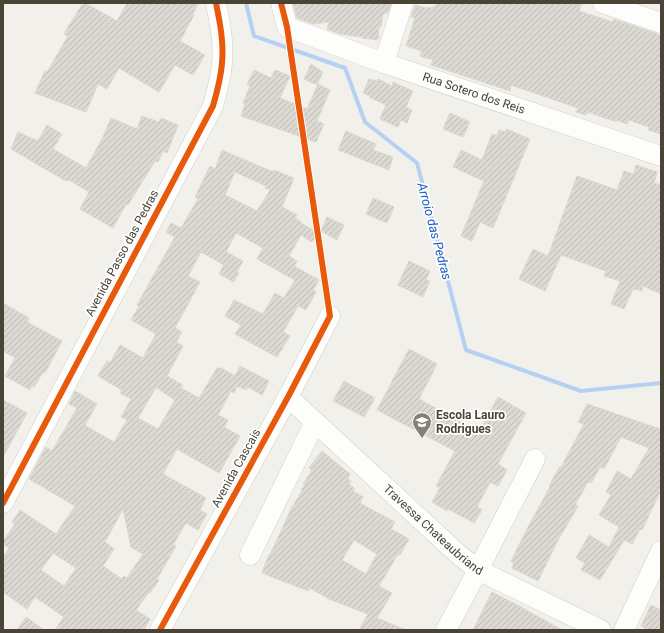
<svg xmlns="http://www.w3.org/2000/svg" width="664" height="633" viewBox="0 0 664 633" font-family="Roboto,sans-serif">
<defs>
<pattern id="building-hatch" width="6" height="6" patternUnits="userSpaceOnUse"><rect width="6" height="6" fill="#dbd9d2"/><path d="M-1 1l2-2M0 6l6-6M5 7l2-2" fill="none" stroke="#bdbbb5"/></pattern>
</defs>
<rect width="100%" height="100%" fill="#f2f0ea"/>
<g fill="none" stroke-linecap="round" stroke-linejoin="round">
<path stroke="#b6d0f4" stroke-width="4" d="M246 3 254 36 345 68 365 122 417 163 466 350 581 391 661 383"/>
</g>
<path fill="url(#building-hatch)" stroke="#dad8d0" fill-rule="evenodd" d="M83 3H85L117 21 127 3H198L193 14 194 15 180 41 205 55 193 75 175 65 159 92 119 68 107 89 98 84 86 112 35 93 45 71 47 72 68 36 64 34 65 32Z
M293 3H391L388 13 383 14 381 27H379L378 40 362 38V37L340 34 327 29 329 22 313 24 297 18Z
M436 3H582L579 11 613 22V19L658 34V35L661 36V134L648 130 649 127 629 120 627 124 616 120V122L588 112 586 115 576 112 578 108 511 85 510 91 431 65 433 60 420 56 422 51 406 46 415 18 411 17 415 5 426 8 435 7Z
M311 64 323 72 317 85 304 79Z
M254 70 271 78 275 70 290 76 280 98 307 109 318 84 330 90 317 121 324 124 316 142 241 116 245 104 243 103 250 86 247 84Z
M369 79 377 81 378 79 392 86 393 82 413 91 406 107 412 110 407 123 401 120 398 127 380 119 386 105 369 97 370 96 363 93Z
M450 113 470 122 463 137 443 129Z
M142 116 159 122 161 118 178 125 167 153 163 151 158 162 155 161 134 195 128 205 126 204 113 228 80 209 89 192 71 181 64 180 11 149 18 132 38 141 47 125 62 134 53 149 86 168 103 137 111 118 137 129Z
M506 129 530 139 493 228 480 222 472 241 461 236 484 181 453 167 461 150 482 160 492 134 497 136 499 130 505 132Z
M346 131 376 144 373 150 393 157 389 170 338 150Z
M222 150 273 172 274 170 294 178 282 207 297 215 295 218 301 222V223L318 233 312 242 301 235 289 256 297 261 294 266 319 280 313 290 316 292 306 310 298 306 283 332 290 336 277 357 235 334 241 325 225 316 234 300 263 314 275 293 284 298 295 280 257 259 263 248 236 233 226 252 243 261 237 272 239 273 234 282 219 274 224 265 201 252 188 276 200 282 175 328 182 332 176 342 183 346 167 376 183 385 181 388 199 398 217 368H221L235 376 240 366 269 381 262 395 248 387 246 390 237 386 234 393 231 391 218 415 228 420 224 427 240 436 219 473 177 449 163 474 206 498 200 510 207 514 198 530 186 523 173 545 176 546 157 579 159 580 150 593 149 592 136 610 150 619 144 630H55L64 617 35 597 27 609 3 592V558L9 548 3 544V541L15 524 12 522 20 510 56 534 75 506 29 479 46 447 52 451 77 408 69 404 75 391 97 404 85 425 96 432 114 442 127 420 121 417 131 399 120 393 122 390 98 376 107 361 110 363 120 345 143 358 156 334 131 320 139 306 137 305 175 237 166 232 171 223 181 228 198 199 195 197 210 166 215 169ZM235 172 266 186 265 188 270 190 257 211 225 195ZM157 388 175 400 158 429 138 418 155 389ZM123 509 131 547 143 554 127 578 124 576 122 579 103 566 114 549 105 542ZM53 553 76 568 64 586 41 570Z
M636 165 657 172 654 183 661 185V294L643 286 642 291 633 289 624 309 611 304 620 281 604 276 606 271 561 255 545 291 519 279 533 249 548 256 577 176 617 190 624 171 634 174Z
M373 198 394 207 387 223 366 214Z
M327 217 344 225 337 240 321 231Z
M409 261 430 271 426 280 430 281 423 297 398 285Z
M3 303 29 318 27 322 62 341 45 373 43 372 34 387 32 386 30 390 5 376 15 358 3 351Z
M409 349 437 364 419 399 479 432 498 397 526 413 498 464 507 470 498 486 490 482 477 507 482 510 474 523 448 509 447 511 432 502 440 488 436 486 455 451 377 410Z
M344 381 375 398 364 417 333 401Z
M3 400 27 413 3 457Z
M587 404 660 429 661 427V490L642 530 640 529 632 544 624 540 600 580 581 570 585 563 576 558 589 535 609 547 619 527 599 515 611 495 606 492 617 471 631 479 649 448 621 437 604 469 600 467 591 483 588 482 575 505 578 506 557 542 538 581 512 568 514 563 511 561 528 527 550 487 549 486 560 466 561 467 584 424 578 422Z
M322 451 350 474 348 479 351 481 349 484 355 489 353 491 363 497 360 503 395 522 391 529 409 539 400 555 398 554 379 586 392 593 377 618 406 630H359L368 614 329 599 310 588 308 591 262 573 269 554 270 555 291 509 302 491 301 490 305 485 303 484 307 479H306L312 470 309 468ZM354 540 377 554 366 574 342 560Z
M492 592 519 606 562 630H473Z
M651 605 661 610V630H648L641 626Z
M26 617 44 630H17Z"/>
<g fill="none" stroke-linecap="round" stroke-linejoin="round">
<g stroke="#d0cec7" stroke-width="21">
<g id="minor">
<path id="s1" d="M281 3 287 27 384 63 661 156"/>
<path d="M603 3 661 23"/>
<path d="M384 63 403 3"/>
<path id="s2" d="M288 397 458 554 478 570 601 630"/>
<path d="M3 503 213 106C217 92 221 77 222 63 224 43 220 23 216 3"/>
<path d="M250 555 315 422"/>
<path d="M160 630 288 397 330 316"/>
<path d="M446 630 478 570 535 459"/>
<path d="M624 630 661 551"/>
</g>
</g>
<use href="#minor" stroke="#fdfdfc" stroke-width="20"/>
<g stroke="#fff" stroke-width="8">
<path id="cycleway" d="M3 503 213 106C217 92 221 77 222 63 224 43 220 23 216 3
M160 630 288 397 330 316 287 27 281 3"/>
</g>
<use href="#cycleway" stroke="#e8590c" stroke-width="6"/>
</g>
<defs>
<g id="school-pin" transform="scale(1)"><path d="M0 17L-7.5 6A9.5 9.5 0 1 1 7.5 6Z" fill="#848074" stroke="#fff"/><path d="M0-5L7-2L0 1L-7-2ZM-4 1L0 2.5L4 1V4Q0 6-4 4Z" fill="#fff"/></g>
</defs>
<g fill-rule="evenodd">
<use href="#school-pin" x="422" y="422"/>
</g>
<g text-anchor="middle" stroke-width="3.5" stroke-linejoin="round" paint-order="stroke">
<g font-size="12" fill="#494435" stroke="#fff">
<text dy="4" stroke="none"><textPath href="#s1" startOffset="223">Rua Sotero dos Reis</textPath></text>
<text transform="translate(122 253) rotate(-62)" y="4">Avenida Passo das Pedras</text>
<text transform="translate(236 468) rotate(-61)" y="4">Avenida Cascais</text>
<text dy="4" stroke="none"><textPath href="#s2" startOffset="197">Travessa Chateaubriand</textPath></text>
</g>
<g font-size="12" font-weight="bold" fill="#494435" stroke="#fff" text-anchor="start">
<text x="436" y="419">Escola Lauro<tspan x="436" dy="14">Rodrigues</tspan></text>
</g>
<g font-size="13" font-style="italic" fill="#2162c2" stroke="#fff">
<text transform="translate(435 231) rotate(75)" y="5">Arroio das Pedras</text>
</g>
</g>
<rect width="664" height="633" fill="none" stroke="#494435" stroke-width="8"/>
</svg>
